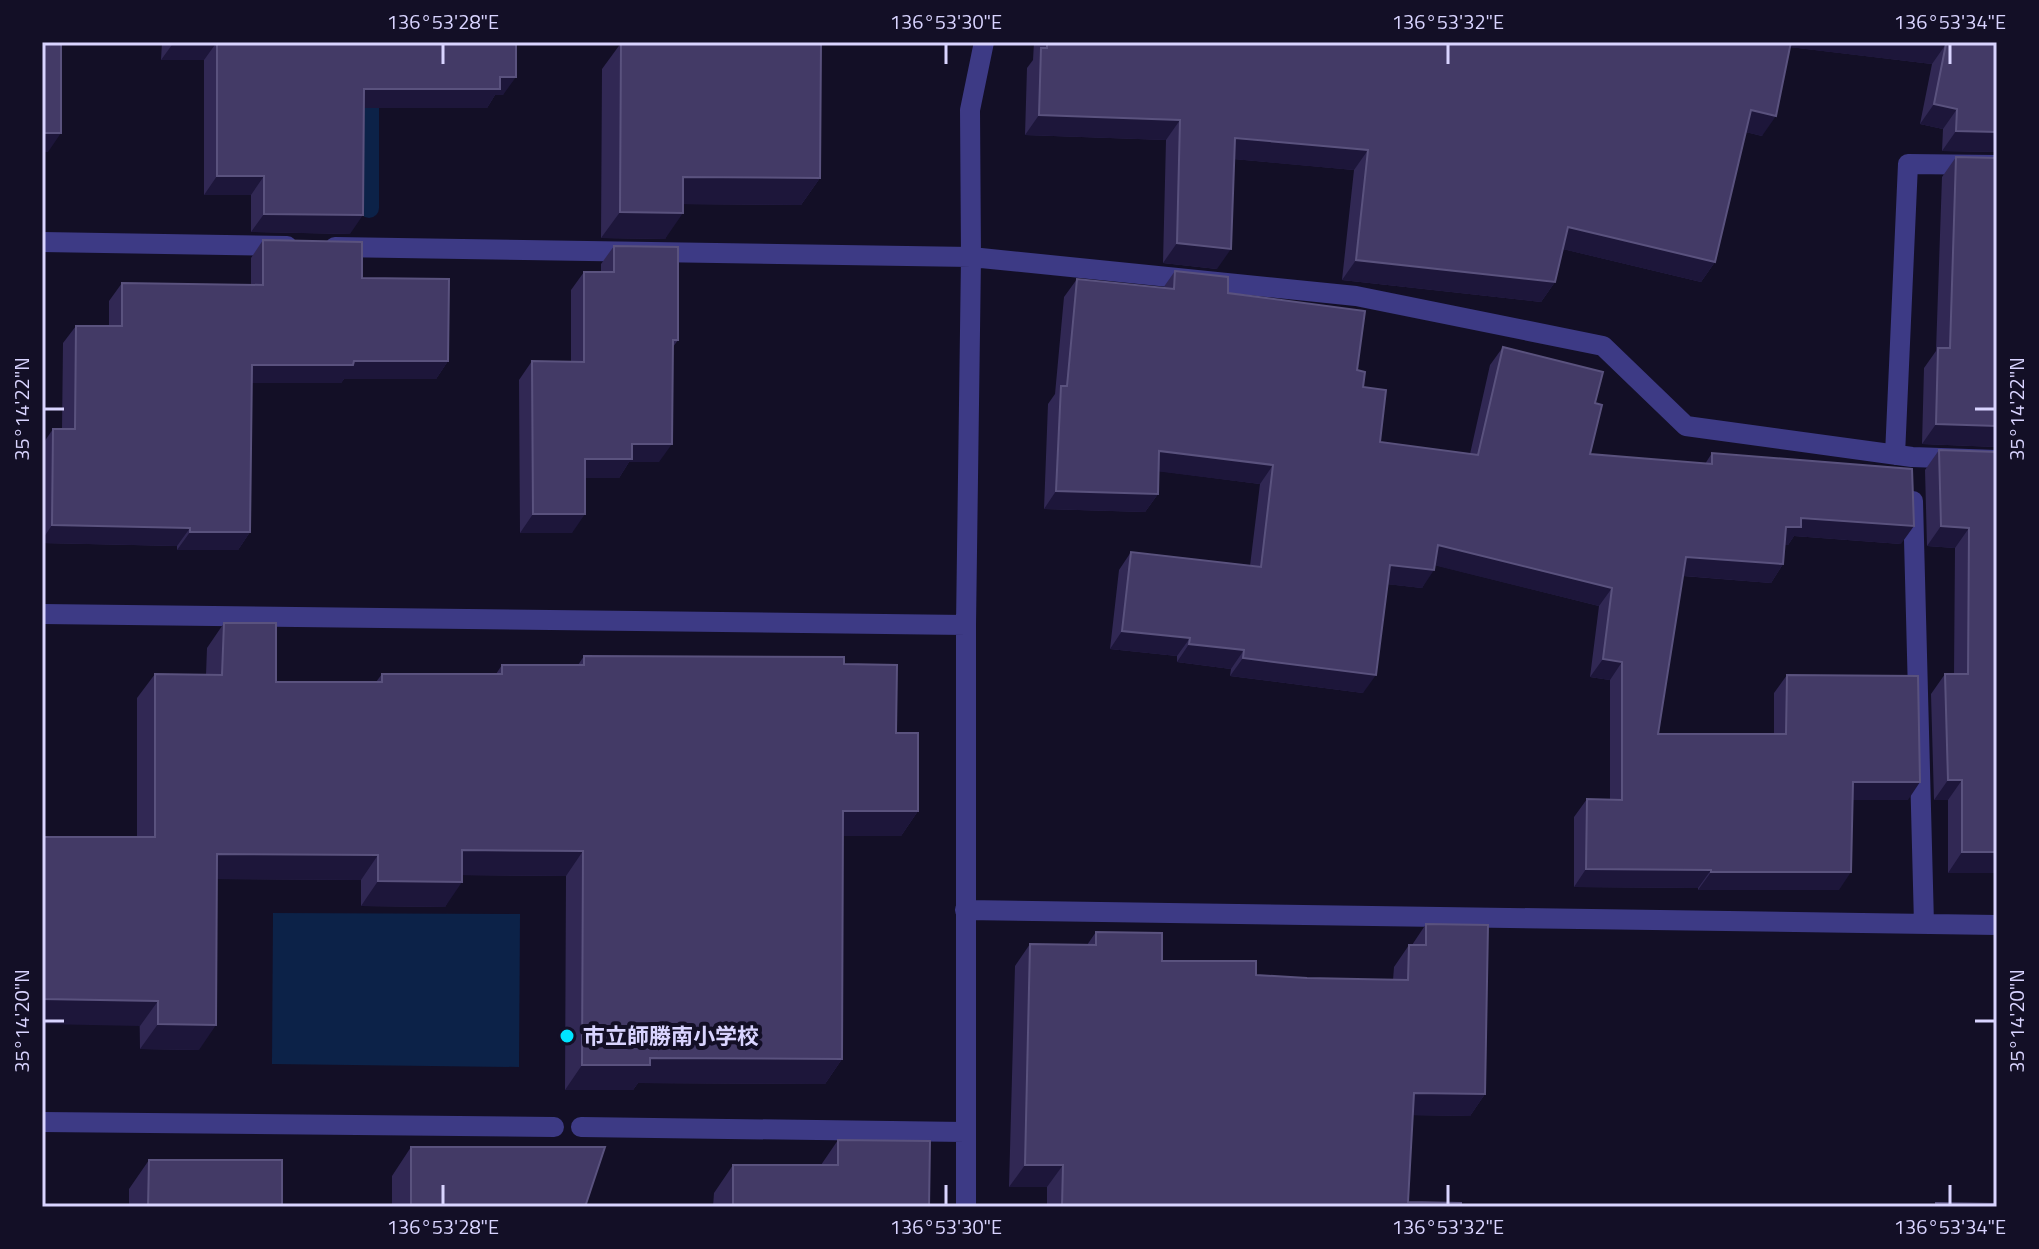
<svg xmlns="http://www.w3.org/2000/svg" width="2039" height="1249" viewBox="0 0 2039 1249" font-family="'Titillium Web','Noto Sans JP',sans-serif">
<rect width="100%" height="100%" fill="#130f26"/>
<path fill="#0c2248" d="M273 913 520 914 519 1067 272 1064Z"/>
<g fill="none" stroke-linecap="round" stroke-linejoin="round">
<path stroke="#0c2248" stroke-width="20" d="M369 42V208"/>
<path stroke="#3d3a85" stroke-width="20" d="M42 242 287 246
M335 247 971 257 1356 296 1603 346 1686 426 1912 457 1997 460
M1895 455 1908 164 1997 165
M1913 501 1924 924
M42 614 966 625
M965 910 1997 925
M42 1122 554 1127
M581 1127 965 1132
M966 1207V625L971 257 970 110 984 42"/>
</g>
<path fill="#312854" d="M162 42H516L503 95H495L487 108H364L350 234 251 232V195H204V60H161Z
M654 42H821L820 178 801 205 683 204 665 239 601 238 602 69 621 43H654Z
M1034 42H1997V152L1942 151 1943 129 1920 124 1932 64 1790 47 1762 136 1746 132 1715 262 1701 282 1563 249 1555 282 1541 302 1342 280 1354 170 1234 159 1217 269 1163 263 1166 140 1025 135 1027 68 1033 60Z
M1956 157 1997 447 1922 444 1924 368 1936 351 1942 177Z
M263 240 362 278 448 361 436 379H344L341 383H252L250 532 238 550H177V546L42 543V445L53 429H62L63 343 76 326H109V301L122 283 251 285V258Z
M614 246 678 340 673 347 659 462H629L619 478H585L572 533H520L519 380 532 361 571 362V290L584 272H601V264Z
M1175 271 1228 293 1357 370 1380 442 1470 454 1490 365 1503 347 1595 403 1590 454 1705 464 1712 453 1901 544 1794 536 1788 545H1785L1783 564 1771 583 1683 576 1658 734H1774V693L1787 675 1908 800H1852L1839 890H1698V888L1574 887V817L1587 799H1610V680L1590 677 1599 606 1435 565 1422 588 1387 584 1363 693 1230 676 1231 669 1177 662V656L1110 649 1119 570 1131 552 1250 566 1260 484 1159 471 1158 494 1145 512 1044 509 1048 404 1055 394 1064 297 1077 279 1163 288Z
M1939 450 1997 452V873H1948V800H1934L1931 694 1945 674H1954L1955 548 1927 546 1925 470Z
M224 623 276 682H376L382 674H496L502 665H578L584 656 844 664 896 733 918 811 901 836H843L842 1059 825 1084 638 1083 633 1090H565L566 876 462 875 445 907 361 906V880L217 879 199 1050 140 1049 137 837V698L155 674 206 675 207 648Z
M1426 924 1485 1094 1470 1116 1412 1115 1408 1202 1461 1207H1047V1187H1009L1015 966 1030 944 1087 945 1096 932 1162 961 1256 975 1307 978 1393 980 1394 967 1409 945H1412Z
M838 1140 929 1207H713L714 1193 733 1165H821Z
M411 1147 585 1207H392V1176Z
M149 1160 282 1207H129V1189Z"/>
<path fill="#1d163a" d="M174 42H217L204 60H161Z
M1783 42H1933L1946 44 1932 64 1780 46Z
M500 77H516L503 95H495L487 108H351L364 89Z
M1934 104 1957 109 1943 129 1920 124Z
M1751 110 1776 116 1762 136 1737 130Z
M1039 115 1180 120 1166 140 1025 135Z
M1956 131 1997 132V152L1942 151Z
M42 133H61L48 152H42Z
M1235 138 1368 150 1354 170 1221 158Z
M217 176H264L251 195H204Z
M683 177 820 178 801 205 665 204Z
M620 212 683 213 665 239 601 238Z
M264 214 363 215 350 234 251 232Z
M1568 227 1715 262 1701 282 1554 247Z
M1177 243 1231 249 1217 269 1163 263Z
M1356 260 1555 282 1541 302 1342 280Z
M354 361H448L436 379H344L341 383H239L252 365Z
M1936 424 1997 426V447L1922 444Z
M632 444H672L659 462H629L619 478H572L585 459Z
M1159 451 1273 465 1260 484 1147 470Z
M1056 491 1158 494 1145 512 1044 509Z
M533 514H585L572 533H520Z
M1801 518 1914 526 1901 544 1794 536 1788 545H1773L1786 527Z
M52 525 190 528 177 546 42 543V540Z
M1941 526 1969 528 1955 548 1927 546Z
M190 532H250L238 550H177Z
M1438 545 1612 588 1599 606 1425 563Z
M1686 557 1783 564 1771 583 1673 575Z
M1390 565 1434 570 1422 588 1377 583Z
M1122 631 1190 638 1177 656 1110 649Z
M1189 644 1244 650 1231 669 1177 662Z
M1243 658 1376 675 1363 693 1230 676Z
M1603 659 1622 662 1610 680 1590 677Z
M1948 780H1962L1948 800H1934Z
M1853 782H1920L1908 800H1840Z
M843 811H918L901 836H826Z
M462 850 583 851 566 876 445 875Z
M1962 852H1997V873H1948Z
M217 854 378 855 361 880 200 879Z
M1586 869 1711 870 1698 888 1574 887Z
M1711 872H1851L1839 890H1698Z
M378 881 462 882 445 907 361 906Z
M42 999 158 1001 140 1026 42 1024Z
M158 1024 216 1025 199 1050 140 1049Z
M650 1058 842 1059 825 1084 638 1083 633 1090H565L582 1065Z
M1414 1093 1485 1094 1470 1116 1398 1115Z
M1025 1165H1063L1047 1187H1009Z"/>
<path fill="#433a66" stroke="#5a527e" stroke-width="2" d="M42 42H61V133H42Z
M217 42H516V77H500V89H364L363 215 264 214V176H217Z
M671 42H821L820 178 683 177V213L620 212 621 43 671 44Z
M1047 42H1791L1776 116 1751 110 1715 262 1568 227 1555 282 1356 260 1368 150 1235 138 1231 249 1177 243 1180 120 1039 115 1041 48H1047Z
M1933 42H1997V132L1956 131 1957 109 1934 104 1946 44Z
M1956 157 1997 158V426L1936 424 1938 348H1950Z
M263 240 362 242V278L449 279 448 361H354L353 365H252L250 532H190V528L52 525 53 429H75L76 326H122V283L263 285Z
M614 246 678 247V340H673L672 444H632V459H585V514H533L532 361 584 362V272H614Z
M1175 271 1228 277V293L1365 311 1357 370 1365 372 1363 387 1386 390 1380 442 1478 455 1503 347 1603 372 1595 403 1602 405 1590 454 1712 464V453L1912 469 1914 526 1801 518V527H1786L1783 564 1686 557 1658 734H1786L1787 675 1918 676 1920 782H1853L1851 872H1711V870L1586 869 1587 799 1622 800V662L1603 659 1612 588 1438 545 1434 570 1390 565 1376 675 1243 658 1244 650 1189 644 1190 638 1122 631 1131 552 1261 567 1273 465 1159 451 1158 494 1056 491 1061 386H1067L1077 279 1174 289Z
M1939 450 1997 452V852H1962V780H1948L1945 674H1968L1969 528 1941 526Z
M224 623H276V682H382V674H502V665H584V656L844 657V664L897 665 896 733H918V811H843L842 1059 650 1058V1065H582L583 851 462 850V882L378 881V855L217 854 216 1025 158 1024V1001L42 999V837H155V674L222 675Z
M1426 924 1488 925 1485 1094 1414 1093 1408 1202 1461 1203V1207H1062L1063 1165H1025L1030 944 1096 945V932L1162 933V961H1256V975L1307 978 1408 980 1409 945H1426Z
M838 1140 930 1141 929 1207H733V1165H838Z
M411 1147H605L585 1207H411Z
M149 1160H282V1207H148Z
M1936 1203 1997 1204V1207H1936Z"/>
<path fill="none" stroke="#d9d4ff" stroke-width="3" d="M443 44V64M946 44V64M1448 44V64M1950 44V64M44 409H64M1975 409H1995M44 1021H64M1975 1021H1995M443 1185V1205M946 1185V1205M1448 1185V1205M1950 1185V1205"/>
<circle fill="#00e5ff" stroke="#130f26" stroke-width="3" cx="567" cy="1036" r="8"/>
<g text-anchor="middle" stroke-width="8" stroke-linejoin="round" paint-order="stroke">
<g font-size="22" font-weight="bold" fill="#d9d4ff" stroke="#130f26" text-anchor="start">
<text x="583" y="1044">市立師勝南小学校</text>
</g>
</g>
<rect width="2039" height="1249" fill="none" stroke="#130f26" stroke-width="88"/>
<rect x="44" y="44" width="1951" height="1161" fill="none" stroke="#d9d4ff" stroke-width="3"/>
<g font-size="20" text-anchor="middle" fill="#d9d4ff">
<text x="443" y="29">136°53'28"E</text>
<text x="946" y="29">136°53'30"E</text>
<text x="1448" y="29">136°53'32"E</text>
<text x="1950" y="29">136°53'34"E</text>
<text transform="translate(22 409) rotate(-90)" y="7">35°14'22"N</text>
<text transform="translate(2017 409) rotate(-90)" y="7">35°14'22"N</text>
<text transform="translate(22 1021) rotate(-90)" y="7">35°14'20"N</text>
<text transform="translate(2017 1021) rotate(-90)" y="7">35°14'20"N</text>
<text x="443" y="1234">136°53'28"E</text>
<text x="946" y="1234">136°53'30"E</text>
<text x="1448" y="1234">136°53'32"E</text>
<text x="1950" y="1234">136°53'34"E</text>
</g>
</svg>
